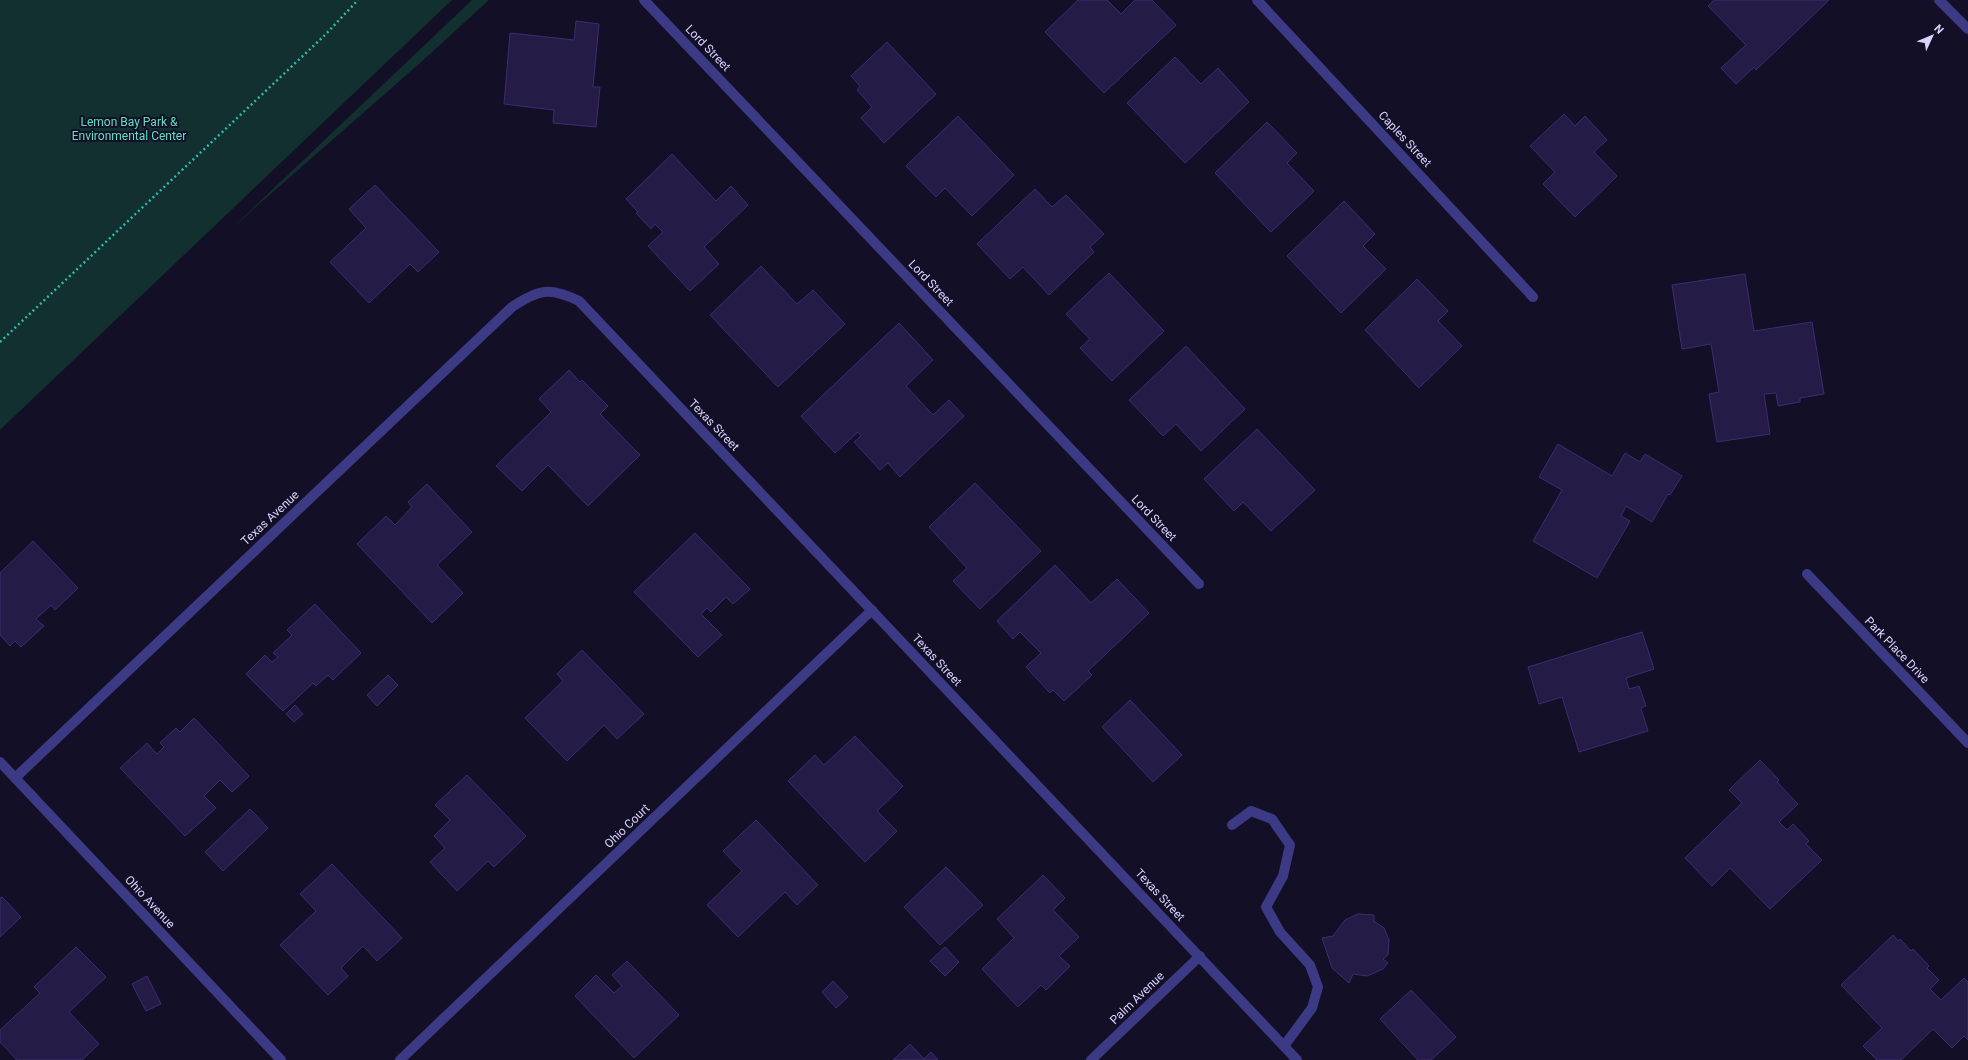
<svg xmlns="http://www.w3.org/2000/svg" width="1968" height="1060" viewBox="0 0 1968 1060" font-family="Roboto,sans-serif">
<rect width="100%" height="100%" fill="#130f26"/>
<path fill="#12302f" d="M0 0H452L0 430Z
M472 0H489L419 64 233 227Z"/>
<path fill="#241b47" stroke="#3b2d73" d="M1078 0H1107L1121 14 1135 0H1152L1176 25 1104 93 1045 32Z
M1714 0H1829L1756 70 1754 67 1736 84 1721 68 1746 45 1708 6Z
M576 21 599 24 593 87H600L596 127 553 123 554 110 504 104 510 33 574 40Z
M887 42 936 94 884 143 861 118 872 107 857 90 860 86 851 76Z
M1175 57 1201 84 1218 68 1249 102 1185 163 1127 103Z
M1564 114 1575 126 1585 116 1607 140 1594 152 1617 176 1575 217 1543 184 1555 172 1530 146Z
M958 116 1014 175 972 216 945 188 936 197 906 166Z
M1267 122 1297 153 1287 163 1314 191 1271 232 1215 173Z
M672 154 716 201 731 186 748 205 704 247 719 264 690 291 648 246 663 232 655 224 651 229 636 213 638 212 626 199Z
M375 185 439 252 418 272 410 264 369 303 330 262 366 228 349 209Z
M1035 189 1052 207 1066 195 1104 234 1090 247 1094 252 1049 295 1023 267 1010 279 977 244Z
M1344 201 1375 234 1363 246 1386 269 1341 313 1287 256Z
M761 266 797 304 813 290 845 324 778 387 710 315Z
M1109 273 1164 331 1112 381 1080 348 1090 339 1066 314Z
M1745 274 1754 331 1812 322 1824 394 1800 398V402L1778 406 1776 393 1764 394 1770 434 1717 442 1709 394 1719 392 1711 344 1682 349 1672 285Z
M1417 279 1448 311 1438 321 1462 346 1419 388 1365 330Z
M899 323 933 360 906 386 933 415 949 400 964 416 900 477 888 463 880 470 854 442 861 436 858 432 835 453 801 416Z
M1186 346 1245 409 1201 451 1176 424 1163 436 1129 400Z
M569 370 580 382 582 380 608 406 600 414 640 455 588 506 548 465 522 491 496 466 551 412 539 399Z
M1257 429 1315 490 1271 531 1243 502 1234 511 1204 479Z
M1558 444 1612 476 1625 453 1640 462 1645 454 1682 476 1670 495 1668 494 1652 522 1626 506 1621 516 1630 521 1597 578 1533 541 1562 490 1539 477Z
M975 483 1041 551 980 609 953 581 967 568 929 527Z
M427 484 472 532 437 565 463 593 432 623 357 544 386 516 395 525 412 507 408 502Z
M695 533 750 589 733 604 726 597 711 612 707 608 701 614 722 635 698 657 634 592Z
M33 541 78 588 55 610 51 605 36 619 44 626 21 647 15 641 10 646 0 635V573Z
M1055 565 1091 603 1117 579 1149 613 1088 671 1092 675 1064 701 1053 690 1050 693 1026 667 1041 653 1020 632 1013 639 997 621Z
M315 604 361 653 333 680 328 675 316 686 313 683 283 711 246 674 265 655 272 662 278 657 273 653 292 635 287 630Z
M1642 632 1654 669 1626 678 1629 689 1639 686 1646 706 1641 708 1648 731 1579 752 1562 697 1539 704 1528 667Z
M582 650 644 714 617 739 604 725 567 761 525 718 563 681 557 674Z
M388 675 398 685 377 706 367 695Z
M1130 700 1182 755 1153 782 1102 727Z
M295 705 303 714 294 722 286 714Z
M194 718 249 776 232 792 220 780 204 796 216 808 185 836 120 768 147 743 157 754 164 747 160 743 176 728 180 732Z
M855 736 903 786 877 811 897 831 865 862 788 781 815 755 824 765Z
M1760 760 1779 780 1777 782 1798 804 1779 822 1787 830 1793 824 1809 841 1806 844 1822 860 1770 909 1730 868 1712 886 1685 858 1742 803 1729 790Z
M467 775 526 836 494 867 488 861 457 891 430 862 445 848 434 836 450 820 435 805Z
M250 809 268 828 223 871 205 852Z
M756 820 818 885 797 905 785 892 738 937 707 905 742 871 723 851Z
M332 864 402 938 377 961 363 946 341 968 348 976 328 995 280 945 316 911 300 894Z
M946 867 983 905 940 945 904 907Z
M1043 875 1065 898 1053 910 1079 937 1059 956 1070 966 1046 990 1041 985 1018 1007 982 969 1014 938 997 919Z
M2 897 21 917 0 937V898Z
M1358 914 1374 915V921L1384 928 1389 940 1388 955 1383 959 1388 963 1383 969 1367 976 1353 974 1349 983 1332 968 1322 938 1333 936 1345 920Z
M1893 935 1898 941 1900 939 1911 951 1913 949 1929 966 1927 968 1939 980 1930 989 1941 1000 1964 978 1968 982V1040L1964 1036 1952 1048 1933 1029 1901 1060H1877L1863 1046 1882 1028 1841 985Z
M76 947 106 977 69 1012 99 1044 82 1060H17L0 1042V1030L40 993 34 987Z
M945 947 959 962 945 976 930 961Z
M627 961 679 1015 634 1058 575 996 596 975 614 993 622 986 612 975Z
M147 976 161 1004 146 1011 132 984Z
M833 981 848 997 836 1008 822 992Z
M1411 990 1456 1037 1431 1060H1418L1380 1019Z
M910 1044 924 1059 931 1052 938 1060H893Z"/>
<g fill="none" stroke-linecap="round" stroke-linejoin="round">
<path stroke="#2fb8b0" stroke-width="2.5" stroke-dasharray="2 3" stroke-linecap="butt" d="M0 342 325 35 358 0"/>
<path stroke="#3d3a85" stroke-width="10" d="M1232 825 1251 811 1272 819 1290 845 1283 876 1266 907 1280 932 1310 965 1318 987 1312 1008 1284 1046"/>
<path stroke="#3d3a85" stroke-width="10" d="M644 0 1199 584
M1257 0 1533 297
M1939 0 1968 29
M1807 574 1968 743
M0 762 281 1060
M15 778 512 307C539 289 550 287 579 301L1297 1060
M400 1060 872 610
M1091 1060 1200 956"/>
</g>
<g text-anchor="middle" stroke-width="4" stroke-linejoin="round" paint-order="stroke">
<g font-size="12" fill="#d9d4ff" stroke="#130f26">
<text transform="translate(708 48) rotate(46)" y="4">Lord Street</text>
<text transform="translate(1405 139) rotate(47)" y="4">Caples Street</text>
<text transform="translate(931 283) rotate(46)" y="4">Lord Street</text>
<text transform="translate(714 425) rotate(46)" y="4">Texas Street</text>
<text transform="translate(270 518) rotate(-43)" y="4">Texas Avenue</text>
<text transform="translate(1154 518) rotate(46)" y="4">Lord Street</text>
<text transform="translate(1897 650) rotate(46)" y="4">Park Place Drive</text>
<text transform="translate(937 660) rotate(47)" y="4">Texas Street</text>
<text transform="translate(627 826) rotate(-44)" y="4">Ohio Court</text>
<text transform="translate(1160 895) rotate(47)" y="4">Texas Street</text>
<text transform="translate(150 902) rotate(47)" y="4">Ohio Avenue</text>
<text transform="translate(1137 998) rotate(-44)" y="4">Palm Avenue</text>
</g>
<g font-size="12" fill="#5fe0c0" stroke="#130f26">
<text x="129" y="126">Lemon Bay Park &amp;<tspan x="129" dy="14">Environmental Center</tspan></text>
</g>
</g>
<g transform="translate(1932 36) rotate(46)" stroke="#130f26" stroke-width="3" paint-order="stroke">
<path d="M0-3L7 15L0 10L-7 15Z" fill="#d9d4ff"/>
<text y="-6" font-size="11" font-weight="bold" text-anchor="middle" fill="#d9d4ff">N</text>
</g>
</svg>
